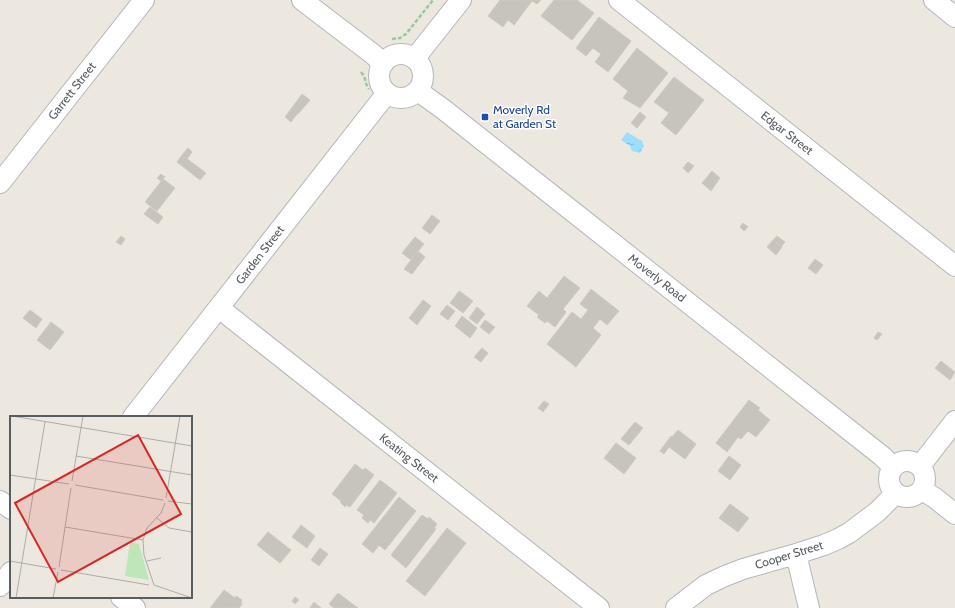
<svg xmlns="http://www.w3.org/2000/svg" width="955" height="608" viewBox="0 0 955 608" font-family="Cabin,sans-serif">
<defs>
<pattern id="water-ripples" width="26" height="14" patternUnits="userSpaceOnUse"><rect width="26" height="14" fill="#9ddeff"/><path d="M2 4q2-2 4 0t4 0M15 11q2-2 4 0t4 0" fill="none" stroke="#83b7d2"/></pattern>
</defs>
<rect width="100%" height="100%" fill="#ede8df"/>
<path fill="url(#water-ripples)" d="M627 132 642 141 644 146 640 153 632 151 630 146 621 140Z"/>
<path fill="#c7c3bd" stroke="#d1c9be" d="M500 0H541L537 4 532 1 514 25 508 20 503 27 488 16Z
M554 0H577L594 13 572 40 541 16Z
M599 17 631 41 608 72 595 62 601 54 593 48 586 56 576 48Z
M637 48 668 73 640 108 623 98 628 91 613 79Z
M674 77 704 100 676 135 661 123 669 113 654 102Z
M302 94 310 100 298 114H297L291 122 285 117Z
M640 112 646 117 637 128 631 123Z
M188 148 192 152 187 159 182 155Z
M182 155 206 173 200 180 177 162Z
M688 162 694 166 688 173 683 168Z
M712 171 720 178 711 191 702 183Z
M161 174 165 177 161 181 157 178Z
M163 179 175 188 157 211 145 202Z
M150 207 163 217 158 224 144 214Z
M432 215 440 221 430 234 422 228Z
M743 223 748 227 744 231 740 227Z
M121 236 125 239 121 245 116 242Z
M777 236 785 242 781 247 773 240Z
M415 237 424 244 411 260 402 253Z
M773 240 782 247 776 255 767 247Z
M418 251 425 257 412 274 404 269Z
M815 259 823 265 816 274 808 268Z
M564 276 580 288 563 309 566 312 555 327 547 321 545 323 537 317 539 315 527 306 539 291 547 298Z
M591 289 619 311 607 325 600 319 593 328 601 335 576 367 547 344 572 312 581 319 588 310 580 304Z
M459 291 473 301 463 313 450 303Z
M423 300 431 306 417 325 409 318Z
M447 305 455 311 448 320 440 314Z
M477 307 485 314 477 324 469 318Z
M30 310 42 319 36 328 23 318Z
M462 316 477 328 470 338 455 326Z
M485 320 495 327 489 334 480 327Z
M51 322 64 332 50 350 37 340Z
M878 332 882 334 877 340 874 338Z
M482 348 488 353 481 362 474 357Z
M941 361 955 372 950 380 935 368Z
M749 400 760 408 758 410 770 420 756 437 748 431 741 439 738 437 727 452 716 443Z
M544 401 549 404 543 412 538 408Z
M635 422 643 428 629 445 621 439Z
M678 430 696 444 685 459 669 447 664 454 660 451 671 436 672 437Z
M616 443 636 458 624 474 604 458Z
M729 456 741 465 730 480 718 471Z
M355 464 363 470 365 468 374 475 350 507 346 505 345 507 340 502 341 501 332 494Z
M380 480 397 493 374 523 370 520 368 523 362 518 364 515 357 510Z
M399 497 416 511 385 550 379 545 373 553 362 544Z
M730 504 749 518 738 532 719 518Z
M422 515 428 519 429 517 437 524 434 528 436 529 406 568 391 555Z
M301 525 315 536 307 548 292 537Z
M447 528 466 543 425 596 406 581Z
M268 532 291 550 280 563 257 545Z
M320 548 328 554 319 566 311 560Z
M224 590 235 598 236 596 242 600 241 602 242 604 239 608H210Z
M338 593 358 608H334L329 604Z
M295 597 299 600 295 604 292 601Z
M314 602 321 608H310Z"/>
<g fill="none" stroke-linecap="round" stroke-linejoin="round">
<g stroke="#b3b7bb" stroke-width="22">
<path id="minor" d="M302 0 374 55 383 64
M619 0 955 266
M934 0 955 17
M379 76a22 22 0 1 1 44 0a22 22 0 1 1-44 0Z
M415 58 461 0
M418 91 443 109 882 456 893 467
M0 183 144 0
M219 308 599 608
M133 417 387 93
M889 479a18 18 0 1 1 36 0a18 18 0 1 1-36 0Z
M920 466 955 421
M922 490 935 498 955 514
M0 501 11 509
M796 554 809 608
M0 586 11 572
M121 597 135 608
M676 608 706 585 725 576 743 569 796 554 824 545 838 539 849 533 877 512 896 493"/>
</g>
<path stroke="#94ca9e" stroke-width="2.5" stroke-dasharray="4 2" stroke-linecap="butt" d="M392 39 400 38 406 34 433 0
M361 72C367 79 364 82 369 89"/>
<use href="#minor" stroke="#fff" stroke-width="20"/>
</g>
<rect fill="#1a4fb4" stroke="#fff" stroke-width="1.5" x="481" y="113" width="8" height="8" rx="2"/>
<g text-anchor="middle" stroke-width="3" stroke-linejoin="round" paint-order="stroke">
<g font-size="12" fill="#585d62" stroke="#fff">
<text transform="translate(72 91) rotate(-52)" y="4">Garrett Street</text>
<text transform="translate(787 133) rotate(38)" y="4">Edgar Street</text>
<text transform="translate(260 255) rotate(-52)" y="4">Garden Street</text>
<text transform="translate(657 278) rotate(38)" y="4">Moverly Road</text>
<text transform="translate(409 458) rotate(38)" y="4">Keating Street</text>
<text transform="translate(789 555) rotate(-17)" y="4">Cooper Street</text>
</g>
<g font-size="12" fill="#164399" stroke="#fff" text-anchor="start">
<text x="493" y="114">Moverly Rd<tspan x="493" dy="14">at Garden St</tspan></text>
</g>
</g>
<g transform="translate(10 416)">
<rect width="182" height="182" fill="#ede8df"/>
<path d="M120 126 129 128 139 164 115 160Z" fill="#bee6ba"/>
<path fill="none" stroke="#adaca9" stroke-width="1" d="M2 0 182 30M66 40 182 59M0 59 59 68M62 65 73 0M65 69 153 84M156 82 170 0M158 85 182 88M147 102 159 112 182 116M55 111 133 124M0 145 46 153M137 145 151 142M49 151 61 72M51 154 139 169M144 169 134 139 133 124 137 112 151 97 155 87M144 169 182 182M6 182 35 6M43 182 48 156"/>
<path fill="#d62828" fill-opacity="0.15" stroke="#d62828" stroke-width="2" d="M128 19 171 98 48 166 5 87Z"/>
<rect width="182" height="182" fill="none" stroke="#585d62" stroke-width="2"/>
</g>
</svg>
